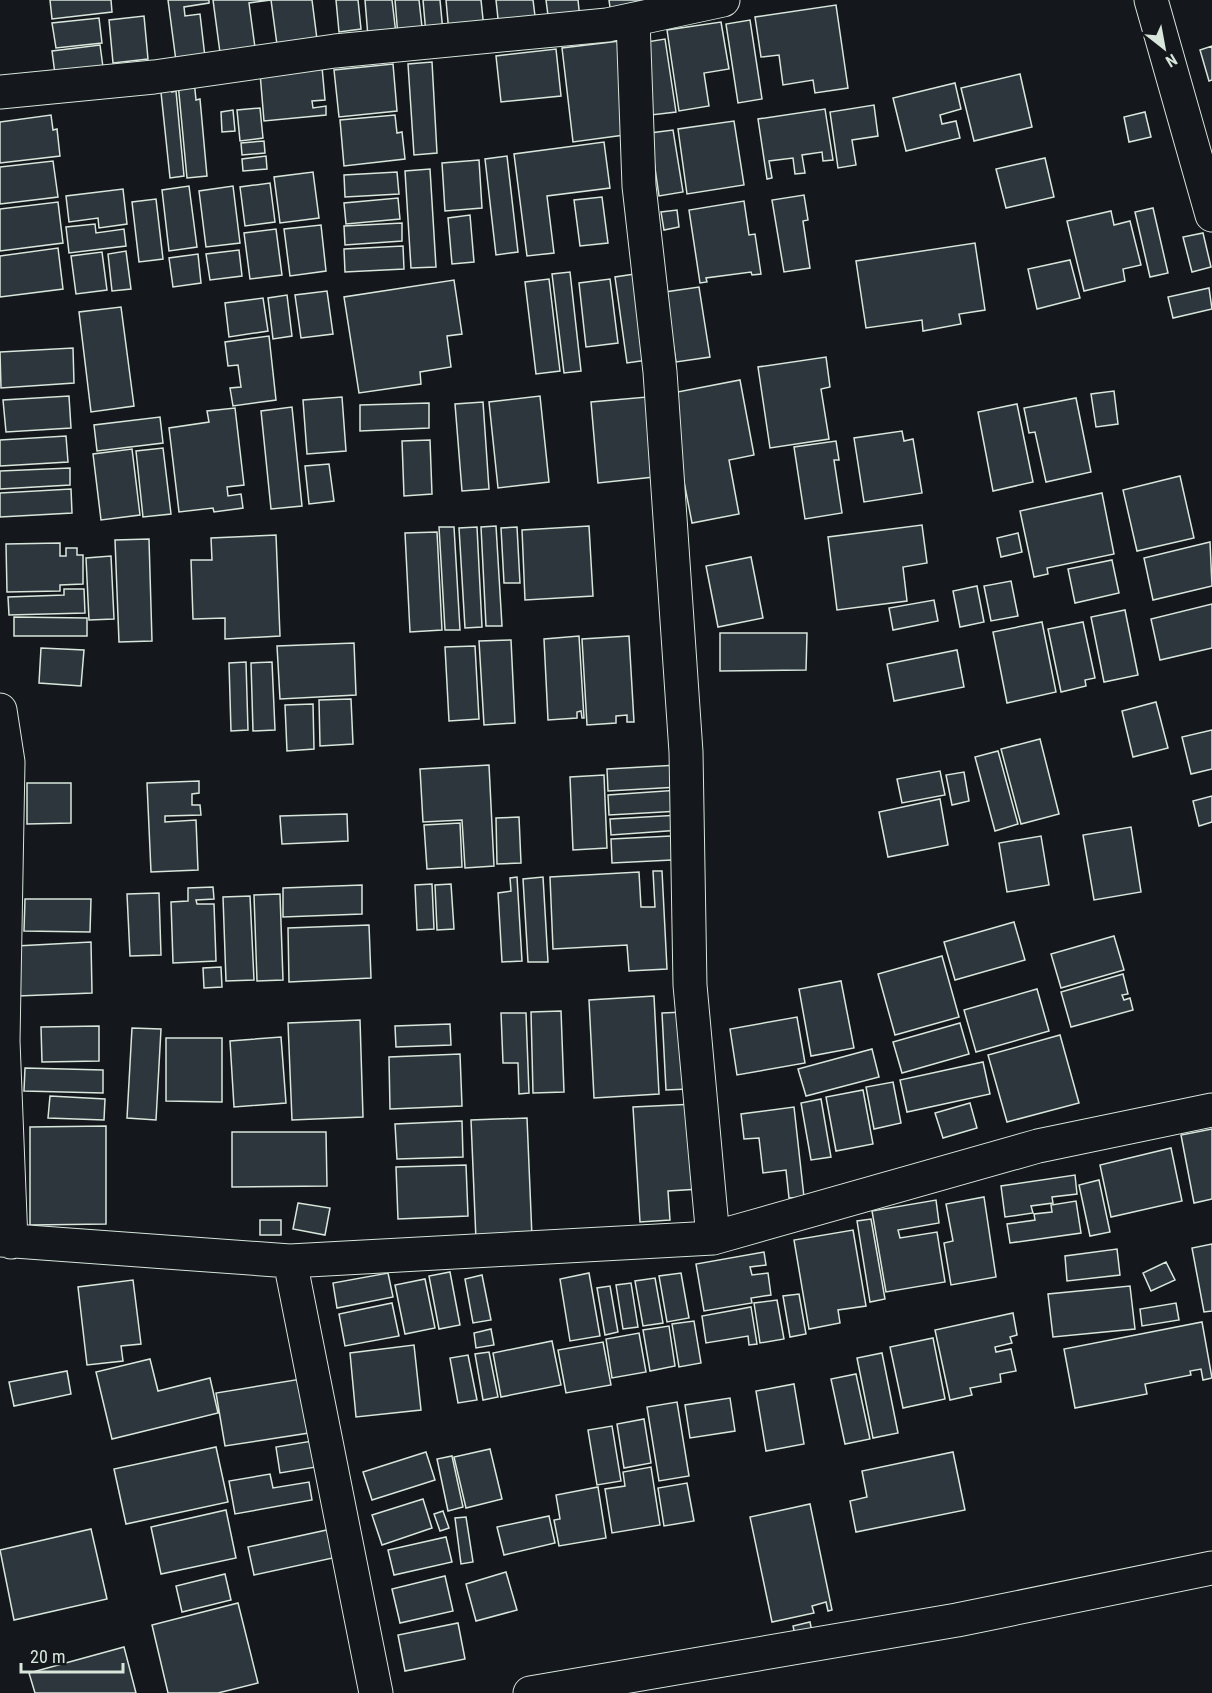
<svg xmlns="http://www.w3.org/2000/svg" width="1212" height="1693" viewBox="0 0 1212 1693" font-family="'Roboto Condensed',sans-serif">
<rect width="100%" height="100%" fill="#14181c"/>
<path fill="#2c363c" stroke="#d8e6dc" stroke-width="1.5" d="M50 0H111L112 12 52 19Z
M168 0H209V3L184 7 185 16 200 14 205 57 176 61Z
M213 0H312L318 47 278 52 271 0 249 3 256 55 221 60Z
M336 0H358L361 29 339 32Z
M365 0H392L396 34 368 37Z
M395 0H419L422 27 398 36Z
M423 0H440L443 32 426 34Z
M446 0H481L484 29 449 33Z
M496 0H533L536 24 499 28Z
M546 0H578L580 19 549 23Z
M609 0H640L641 12 611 15Z
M836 5 848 88 815 93 813 80 783 85 779 55 761 57 755 17Z
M144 16 148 59 113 63 109 20Z
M99 18 102 43 56 48 52 23Z
M750 20 762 99 738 103 726 24Z
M721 22 729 69 704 73 709 106 679 111 667 30Z
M665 39 676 112 651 115 640 43Z
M628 40 639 133 573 142 562 48Z
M100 45 103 67 55 74 52 51Z
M1212 46V80L1209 81 1200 50Z
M556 49 561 96 501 102 496 56Z
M432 62 437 153 414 155 408 64Z
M393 64 397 111 339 117 334 70Z
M322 67 325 100 312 101 313 108 326 106V115L264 121 260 73Z
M1020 74 1032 127 974 141 961 88Z
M194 80 196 100 200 99 207 176 187 178 178 83Z
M171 82 172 92 176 91 184 176 170 178 160 83Z
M955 83 961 109 940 115 942 124 956 121 960 138 906 151 893 98Z
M874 105 878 136 852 140 856 165 838 168 830 112Z
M260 108 263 138 240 141 237 110Z
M825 109 833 160 823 161 822 152 802 155 805 173 795 174 793 158 769 161 772 178 767 179 758 119Z
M233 110 235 131 222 132 221 112Z
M1145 112 1151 137 1129 142 1124 117Z
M51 115 53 130 57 129 60 156 0 163V122Z
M395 115 397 133 402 132 405 159 344 166 340 120Z
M734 121 744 185 687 194 678 129Z
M673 130 683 192 659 196 650 133Z
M264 141 265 153 242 155 241 143Z
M604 142 610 188 547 196 554 253 527 256 514 154Z
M266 156 267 169 243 171 242 159Z
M507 156 518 252 496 255 485 159Z
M1045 158 1054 197 1006 208 996 169Z
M479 160 482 208 445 211 442 163Z
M53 161 58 197 0 204V167Z
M430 169 436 267 411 268 405 171Z
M313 172 319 218 280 223 274 177Z
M397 172 399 194 345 197 344 175Z
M270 183 275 222 245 226 240 187Z
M189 186 197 247 169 251 162 190Z
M233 186 240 243 206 247 199 191Z
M123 189 127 224 99 228 98 218 69 222 66 196Z
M804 195 808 220 803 221 810 268 784 272 772 200Z
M602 197 608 243 580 246 574 200Z
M398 198 400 219 346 224 344 203Z
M156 199 163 259 139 262 132 202Z
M744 201 749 235 755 234 761 274 752 275 751 272 706 278 707 282 700 283 689 210Z
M58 202 63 243 0 251V209Z
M1153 208 1168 273 1150 277 1135 212Z
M677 210 679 227 664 230 661 212Z
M1111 211 1114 225 1130 221 1141 265 1123 269 1125 281 1084 291 1067 221Z
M470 215 474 262 452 264 448 218Z
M402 223V241L345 245 344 226Z
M95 224 96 233 124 229 126 246 69 253 66 227Z
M321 225 326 271 290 276 284 229Z
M276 229 282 275 250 279 244 233Z
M1203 233 1211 267 1192 272 1183 237Z
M975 243 985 310 959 314 961 324 923 331 922 320 866 328 856 261Z
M403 246 404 269 345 272 344 249Z
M58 248 63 289 0 297V256Z
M239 250 242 276 210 280 206 254Z
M126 251 131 289 112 291 108 254Z
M102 252 107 290 76 294 71 256Z
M198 254 201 283 173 287 169 258Z
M1070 260 1080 298 1037 309 1028 269Z
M570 272 581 371 564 373 552 274Z
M641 273 654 359 627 363 615 277Z
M549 279 560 371 536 374 525 282Z
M610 279 618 343 586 347 579 283Z
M454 280 462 334 447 336 451 367 420 372 421 384 359 393 344 297Z
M699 287 710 357 676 362 665 292Z
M1209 288 1212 309 1173 318 1168 297Z
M327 291 333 334 301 338 295 295Z
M287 295 292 336 273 339 268 298Z
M263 298 268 331 229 337 225 303Z
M121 307 134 406 91 412 79 312Z
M269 336 276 400 233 406 230 388 241 387 238 365 228 366 225 342Z
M73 348 74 383 1 388 0 352Z
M826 357 830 387 821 389 829 439 770 448 758 367Z
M740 380 754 455 729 460 739 514 692 523 667 394Z
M1114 391 1118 424 1096 427 1091 394Z
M69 396 71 428 6 432 3 400Z
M540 396 549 482 498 488 489 402Z
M342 397 346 451 307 454 303 400Z
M647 397 654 477 598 483 591 402Z
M1076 398 1091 472 1046 482 1035 432 1029 433 1024 408Z
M483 402 489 489 462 491 455 404Z
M429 403V428L360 431V405Z
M1017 404 1033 482 993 491 978 412Z
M292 407 302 506 271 509 261 411Z
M235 408 244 485 227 487 228 496 241 494 243 508 214 512 213 508 179 512 169 428 209 422 207 411Z
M160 417 163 443 97 451 94 425Z
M902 431 904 441 913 439 922 493 864 502 854 438Z
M66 436 68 462 0 466V440Z
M430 440 432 494 404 496 402 441Z
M836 441 839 460H834L842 513 805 519 794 447Z
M163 448 171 514 143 517 136 451Z
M132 449 140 515 101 520 93 454Z
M329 464 334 501 309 504 305 466Z
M70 468V485L0 489V471Z
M1180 476 1194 538 1137 551 1123 490Z
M71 489 72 513 0 517V493Z
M1102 493 1114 554 1047 568 1048 574 1034 577 1020 511Z
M922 525 927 563 903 567 907 601 837 610 828 537Z
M496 526 502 626H486L481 527Z
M589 526 593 596 525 600 522 530Z
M439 527H454L460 630H445Z
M477 527 482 627 465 628 459 528Z
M517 527 520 583H504L501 528Z
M437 532 442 630 410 632 405 533Z
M1018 533 1022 552 1001 557 997 538Z
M276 535 280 636 225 639V618L193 619 191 560H212L211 538Z
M149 539 152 641 119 642 115 540Z
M1210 542 1212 586 1153 600 1144 558Z
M60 543V556H66V548H77V555H83V584L60 585V591L7 592 6 544Z
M111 556 114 619 89 620 86 558Z
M751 557 763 618 718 627 706 566Z
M1112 560 1119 593 1075 603 1068 569Z
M1011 581 1018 616 991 621 984 586Z
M977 586 984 622 960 627 953 591Z
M64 589H84L85 613 9 615 8 597 64 595Z
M934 600 938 621 893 630 889 608Z
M1212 604V648L1160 660 1151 619Z
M1125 610 1138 675 1104 682 1091 617Z
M14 617 87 618V636H14Z
M1042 622 1056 692 1007 703 993 632Z
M1083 622 1095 678 1085 680 1086 686 1061 692 1048 629Z
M720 633H807L806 670 720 671Z
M579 636 584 718H582L581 711 577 712V718L548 720 544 639Z
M629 636 634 722H627V715L616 716V723L587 725 582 639Z
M511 640 515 723 484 725 479 641Z
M354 643 356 695 280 699 277 646Z
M475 646 479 719 449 721 445 647Z
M41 648 84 650 81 686 39 683Z
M957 650 964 687 894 701 887 664Z
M246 662 248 730 231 731 229 663Z
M272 662 275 730 253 731 251 663Z
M351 699 353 744 320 746 319 700Z
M1156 702 1168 748 1133 757 1122 711Z
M313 704 314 749 287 751 285 705Z
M1212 730V769L1191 774 1182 737Z
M1040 739 1059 814 1021 824 1001 749Z
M998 751 1018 824 995 831 975 757Z
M489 765 494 866 465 868 462 820 423 822 420 769Z
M678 765 679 787 608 791 607 769Z
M940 771 945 795 902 803 897 779Z
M964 772 969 801 952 805 946 775Z
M604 775 607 848 573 850 570 777Z
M199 781V793L192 794V805H200L201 815 165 816V822L196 820 198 870 151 872 147 783Z
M27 783H71V823L27 824Z
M679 790 680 811 609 815 608 795Z
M1212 796V822L1199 826 1193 801Z
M940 799 948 845 888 857 879 812Z
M347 814 348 841 282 844 280 816Z
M680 815 681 830 611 835 610 819Z
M519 817 521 863 497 864 496 818Z
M460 823 462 867 427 869 424 825Z
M1131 827 1141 892 1094 900 1083 835Z
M691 835 692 859 612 863 611 839Z
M1041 836 1049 885 1007 892 999 843Z
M653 871H662L667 969 629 971 627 945 553 949 550 877 639 872 641 907H655Z
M517 877 522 961 502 962 498 893 511 891 510 878Z
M543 877 548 962H528L523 879Z
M432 884 434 929 417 930 415 885Z
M451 884 454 929 437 930 435 885Z
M362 885V914L283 917V888Z
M213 887 214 899 196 900 197 904H214L216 961 173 963 171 902 188 901V888Z
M159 893 161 955 130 956 127 894Z
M280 894 283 980 257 981 254 895Z
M250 896 254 980 226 981 223 897Z
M25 899H91L90 932 24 931Z
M1014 922 1025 960 955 980 944 942Z
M369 925 371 978 289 982 288 928Z
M1114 936 1124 970 1061 988 1051 954Z
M91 942 92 993 18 996 16 946Z
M942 956 959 1017 895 1035 878 974Z
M221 967 222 987 204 988 203 968Z
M1123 974 1128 994 1122 995 1124 1000 1130 998 1133 1010 1071 1027 1061 992Z
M841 981 854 1048 811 1056 799 989Z
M1037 989 1049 1031 976 1052 964 1010Z
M654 996 659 1094 594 1098 589 1000Z
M561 1011 564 1092 533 1093 531 1012Z
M684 1012 688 1089 666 1090 662 1013Z
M501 1013H526L529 1093 519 1094 518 1063H503Z
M797 1017 805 1063 737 1075 730 1029Z
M360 1020 363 1117 292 1120 288 1023Z
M960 1023 969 1054 902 1073 893 1042Z
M450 1024 451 1045 396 1047 395 1026Z
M99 1026V1061L42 1062 41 1027Z
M132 1028 161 1029 156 1120 127 1118Z
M1060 1035 1079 1103 1007 1122 988 1055Z
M281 1037 286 1103 234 1107 230 1041Z
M166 1038H222V1102L166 1101Z
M872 1049 879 1077 806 1096 798 1069Z
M460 1054 462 1106 390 1109 389 1057Z
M983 1062 990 1094 907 1112 900 1080Z
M25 1068 103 1070V1093L24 1091Z
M893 1082 901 1123 874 1129 866 1087Z
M863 1090 873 1144 836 1151 826 1097Z
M50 1096 105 1099 104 1120 48 1118Z
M821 1099 831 1157 811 1160 801 1103Z
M970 1103 977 1128 943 1138 935 1113Z
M695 1104 700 1189 668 1191 670 1220 640 1222 633 1107Z
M794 1107 804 1197 789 1198 786 1170 763 1173 759 1138 744 1139 741 1114Z
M527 1118 532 1237 476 1240 471 1120Z
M462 1121 463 1157 397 1159 395 1124Z
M106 1126V1224L30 1225V1127Z
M1212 1129V1199L1194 1203 1181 1135Z
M232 1132H326L327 1186 232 1187Z
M1171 1148 1182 1201 1111 1217 1100 1165Z
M466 1165 468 1216 398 1219 396 1167Z
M1075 1175 1077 1194 1052 1197 1053 1203 1031 1206 1033 1213 1005 1217 1001 1186Z
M1099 1180 1110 1232 1090 1236 1079 1185Z
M984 1197 996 1277 951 1285 944 1243 953 1241 946 1204Z
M936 1200 939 1223 898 1230 900 1238 937 1232 945 1282 886 1292 872 1211Z
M1076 1201 1081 1233 1010 1243 1007 1224 1035 1220 1034 1214 1052 1212 1051 1205Z
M298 1203 330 1208 325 1235 293 1229Z
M871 1219 885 1299 870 1302 857 1221Z
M260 1220H281V1235H260Z
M853 1230 866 1306 838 1310 840 1323 809 1329 794 1240Z
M1212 1244V1311L1204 1312 1192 1248Z
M1117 1249 1120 1275 1067 1281 1065 1256Z
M764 1252 766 1265 750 1267 752 1275 768 1273 771 1295 751 1298 752 1303 704 1311 696 1264Z
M1166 1262 1175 1280 1151 1291 1143 1273Z
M450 1272 460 1325 439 1329 429 1276Z
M388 1273 393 1297 337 1308 333 1283Z
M589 1273 600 1336 570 1341 560 1279Z
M681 1273 689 1318 667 1322 659 1276Z
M482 1275 491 1320 473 1323 465 1279Z
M655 1278 663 1323 643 1326 635 1281Z
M425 1279 435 1328 405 1334 395 1285Z
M133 1280 141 1344 121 1346 123 1361 87 1365 78 1287Z
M631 1283 638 1327 623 1329 616 1285Z
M610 1286 618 1332 605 1335 597 1288Z
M1130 1286 1135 1329 1053 1337 1048 1294Z
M799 1294 806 1334 790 1337 783 1296Z
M777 1300 784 1339 760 1343 754 1303Z
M392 1303 399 1336 345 1346 339 1314Z
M1176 1303 1179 1320 1142 1326 1140 1309Z
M751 1307 757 1344 749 1345 748 1336 706 1343 702 1316Z
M1013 1313 1017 1335 1010 1337 1012 1343 995 1347 996 1352 1011 1349 1016 1371 1000 1374 1001 1382 970 1388 972 1395 950 1400 935 1330Z
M694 1321 701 1363 679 1367 672 1324Z
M1202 1322 1212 1378 1203 1380 1201 1369 1190 1371 1191 1375 1145 1384 1147 1394 1075 1408 1064 1349Z
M669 1326 675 1366 650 1371 643 1330Z
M491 1329 494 1345 476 1348 474 1333Z
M639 1333 646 1372 612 1378 606 1339Z
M933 1338 945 1399 903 1408 890 1347Z
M552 1341 561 1385 501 1397 493 1353Z
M603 1342 611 1385 566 1393 558 1350Z
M414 1345 421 1410 356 1417 350 1353Z
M489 1352 498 1397 483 1400 475 1354Z
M882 1353 898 1433 873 1438 857 1358Z
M468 1355 477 1400 458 1403 450 1358Z
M150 1359 158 1391 210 1378 218 1413 112 1439 96 1372Z
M67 1371 71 1394 14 1406 9 1382Z
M856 1374 870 1439 845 1444 831 1379Z
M307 1378 315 1432 225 1446 216 1393Z
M794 1384 804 1444 766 1451 756 1391Z
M730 1398 735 1431 690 1438 685 1405Z
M677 1402 689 1476 659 1481 647 1407Z
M644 1419 651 1463 624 1468 617 1424Z
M612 1426 621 1481 597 1485 588 1430Z
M318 1440 322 1466 280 1473 276 1447Z
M216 1447 228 1502 126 1524 114 1469Z
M490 1449 502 1499 466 1508 454 1457Z
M426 1452 435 1480 372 1500 363 1472Z
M953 1452 965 1510 856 1532 850 1501 867 1497 862 1471Z
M452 1456 463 1507 448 1511 437 1459Z
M651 1467 660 1525 612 1533 605 1489 625 1486 623 1472Z
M270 1474 273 1488 309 1482 312 1500 235 1514 229 1481Z
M687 1483 694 1521 664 1526 658 1488Z
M598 1487 606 1538 559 1546 554 1520 560 1519 556 1495Z
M423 1499 432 1528 382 1545 372 1515Z
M810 1504 832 1610 828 1611 826 1602 812 1606 814 1613 772 1622 750 1517Z
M226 1510 236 1558 161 1574 151 1527Z
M443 1511 449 1528 440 1531 434 1514Z
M549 1516 555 1543 504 1555 497 1527Z
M466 1517 473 1562 461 1564 455 1518Z
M336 1528 342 1556 254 1575 248 1547Z
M91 1529 107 1599 14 1620 0 1550Z
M446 1537 452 1562 394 1575 388 1550Z
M506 1572 517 1610 476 1621 466 1584Z
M225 1574 231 1600 182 1612 176 1586Z
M445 1576 453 1611 400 1623 392 1589Z
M238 1603 258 1683 218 1693H168L152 1625Z
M810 1622 812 1632 795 1635 793 1626Z
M458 1623 465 1659 405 1671 398 1635Z
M124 1647 136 1693H35L29 1673Z"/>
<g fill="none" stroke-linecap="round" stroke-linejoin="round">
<g stroke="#d8e6dc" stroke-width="35">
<path id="minor" d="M1151 0 1212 215
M633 20 639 186 660 372 686 752 690 985 713 1238
M0 92 154 77 335 51 607 25 723 0
M0 710 8 762 3 1041 11 1242
M0 1240 290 1261 376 1693
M290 1261 713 1238 1038 1146 1212 1110
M530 1693 957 1620 1212 1568"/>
</g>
<use href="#minor" stroke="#14181c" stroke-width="33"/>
</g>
<g transform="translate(1164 48) rotate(149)" stroke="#14181c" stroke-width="4.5" paint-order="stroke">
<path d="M0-4.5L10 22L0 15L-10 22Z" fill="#d8e6dc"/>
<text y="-9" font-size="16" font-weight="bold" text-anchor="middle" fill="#d8e6dc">N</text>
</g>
<path d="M21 1663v9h102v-9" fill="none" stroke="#d8e6dc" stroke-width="3"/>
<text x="30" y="1663" font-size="18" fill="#d8e6dc" stroke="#14181c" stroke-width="4.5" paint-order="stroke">20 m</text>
</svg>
